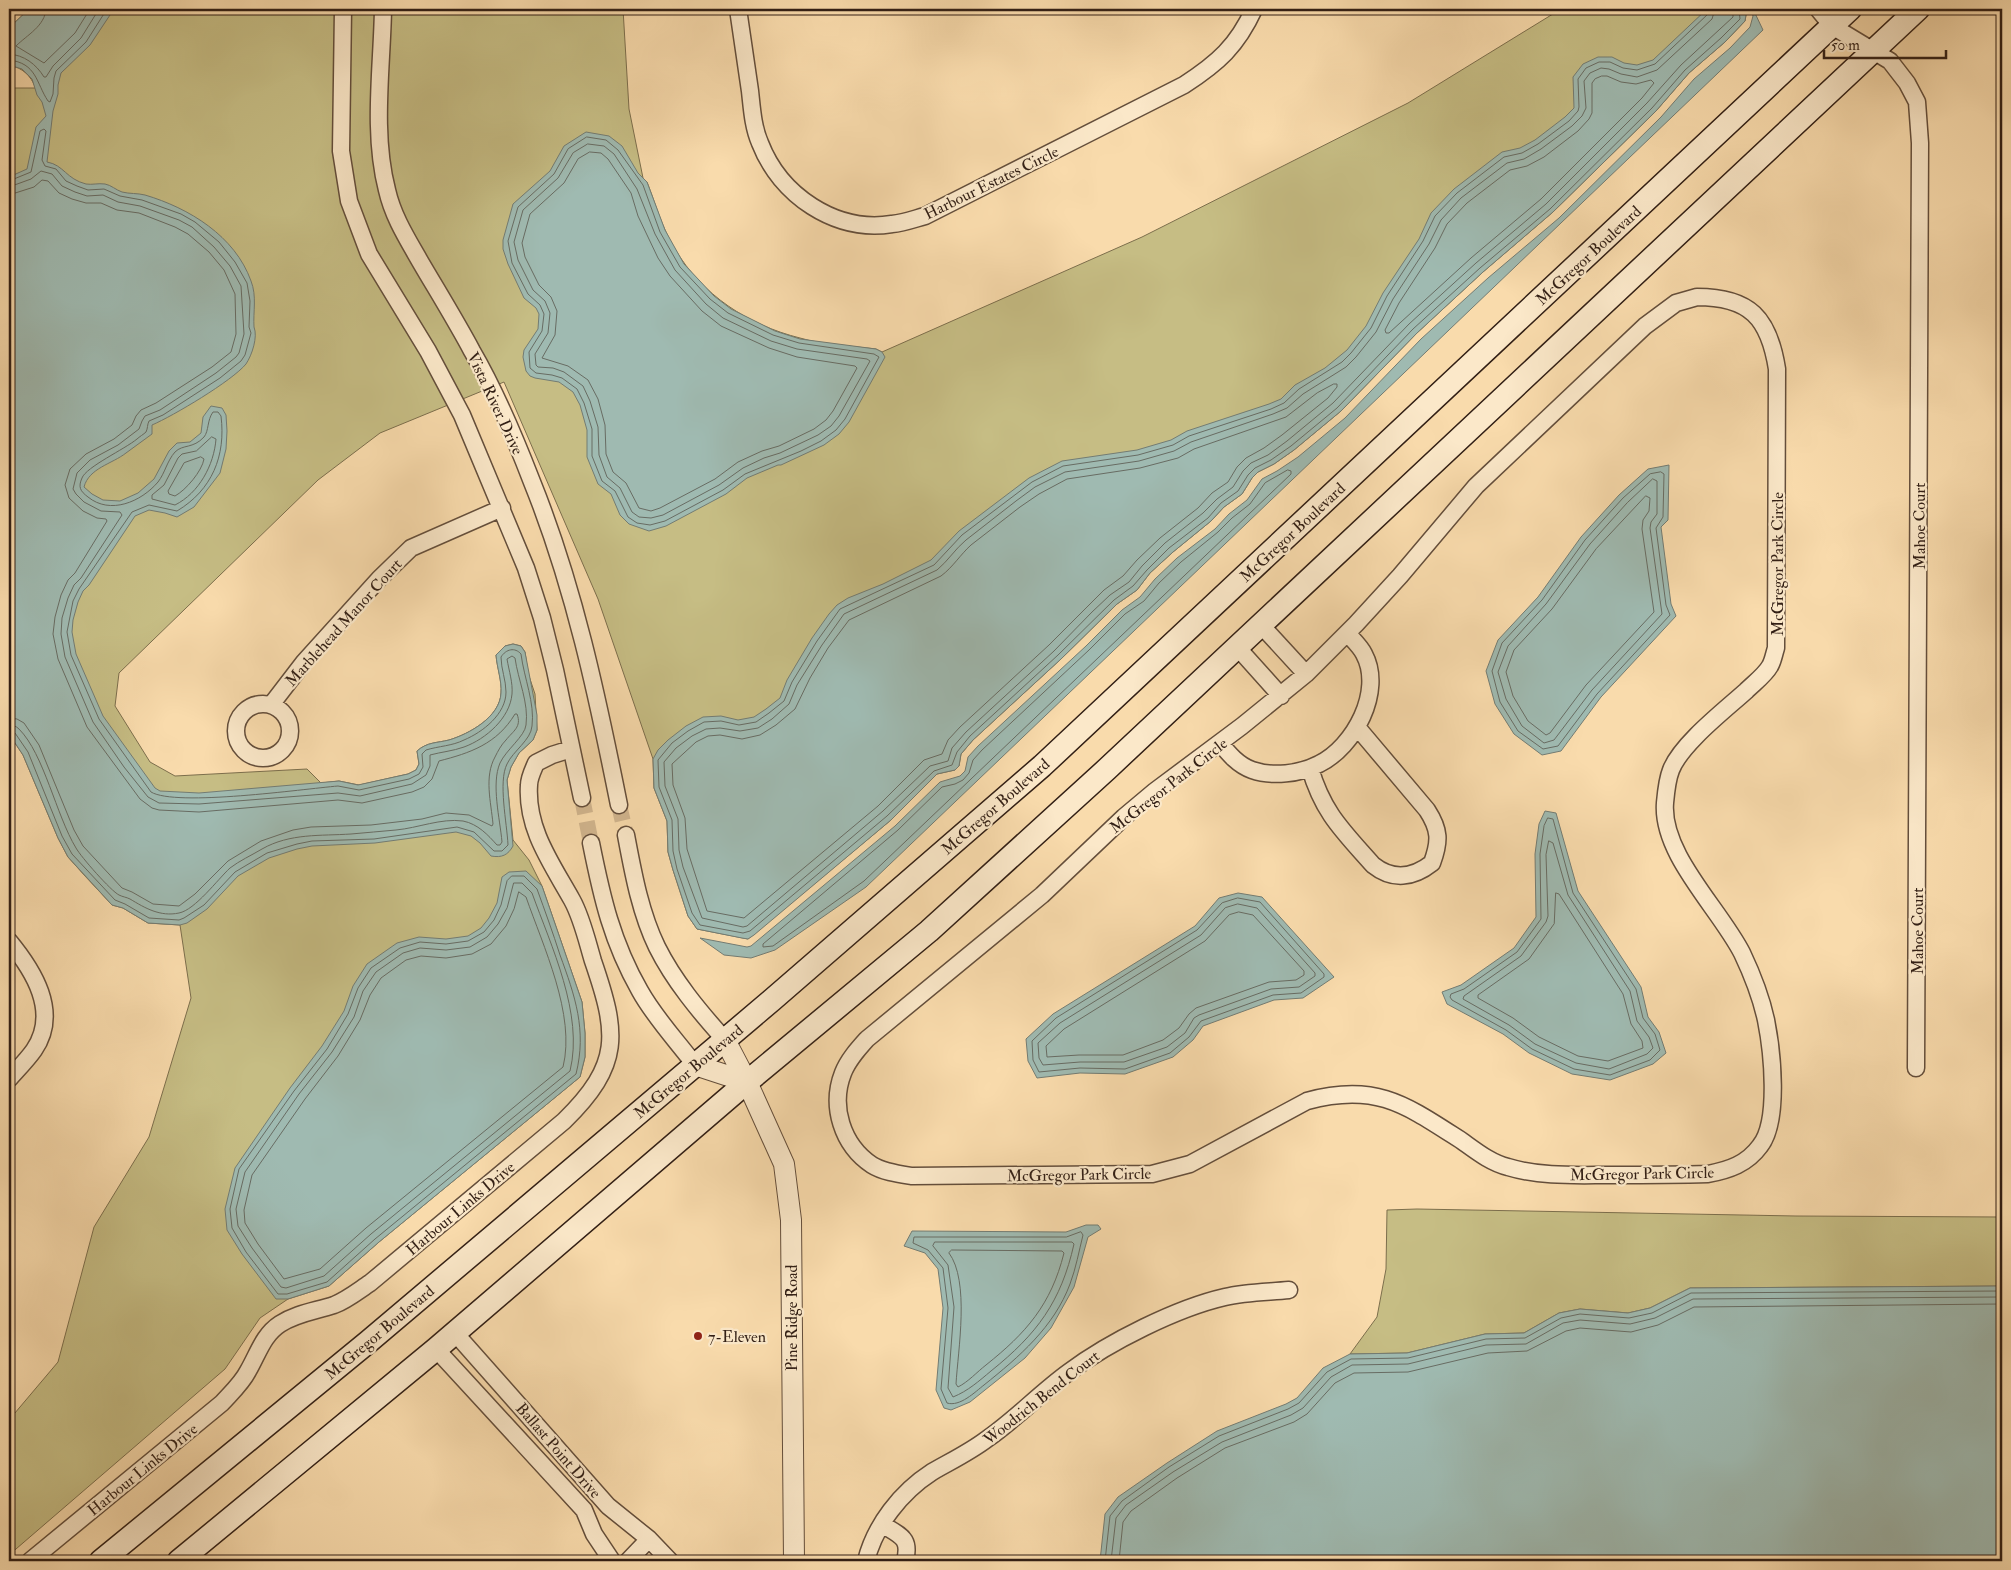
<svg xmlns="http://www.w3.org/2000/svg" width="2011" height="1570" viewBox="0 0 2011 1570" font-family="'IM FELL Double Pica',serif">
<rect width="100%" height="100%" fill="#f9dbac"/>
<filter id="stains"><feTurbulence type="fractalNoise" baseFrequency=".004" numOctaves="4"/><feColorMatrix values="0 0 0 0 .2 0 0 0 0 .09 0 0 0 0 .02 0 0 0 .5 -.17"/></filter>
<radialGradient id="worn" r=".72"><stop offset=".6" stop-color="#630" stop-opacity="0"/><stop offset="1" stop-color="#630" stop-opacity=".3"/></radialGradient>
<path fill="#c6bd84" stroke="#7c6e4c" d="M29 9H623L629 109 643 178 647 182C656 205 662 228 675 249 702 295 748 325 800 338 824 345 851 346 876 349L882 352 1142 237 1408 103 1561 9H1744L1746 15 1745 21 1725 42 1689 73 1656 111 1553 212 1483 272 1417 333 1341 411 1294 450 1274 464 1258 472 1252 478 1242 494 1224 507 1211 521 1173 552 1150 573 1137 590 1117 604 1061 659 973 740 961 754 959 766 955 770 937 774 891 820 748 939 697 929 688 916 673 870 668 852 667 821 654 788 653 759 598 599 504 382 380 433 318 480 119 673 115 706 150 762 175 776 307 769 321 783 339 781 359 785 408 774 416 770 419 764 417 751C427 742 437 743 449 740 469 734 500 717 501 693 502 681 497 668 496 655L505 646 513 644 521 646 525 652 528 673 535 694 537 730 533 740 519 753 511 767 507 780 513 840 529 860 542 886 582 1002 585 1033V1057L580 1077 379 1242 329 1286 288 1299 260 1318 225 1369 9 1555V1420L58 1362 94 1227 149 1137 191 998 180 925 148 923 123 908 112 905 85 876 68 857 58 838 23 755 9 734V88H36C30 75 23 68 9 65V28Z
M1417 1209 1796 1216 2002 1217V1286L1690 1288 1650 1308 1628 1313 1580 1309 1559 1313 1524 1333 1485 1334 1407 1353 1350 1354 1377 1317 1386 1269 1387 1210Z"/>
<path fill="#9fbab1" stroke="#737c73" d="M29 9H114L90 45 61 73 58 85V94L53 111 47 162C64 165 66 179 86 184 92 185 98 183 105 184 111 185 116 190 122 192 130 194 137 193 145 195 189 208 235 236 251 281 257 296 253 312 254 327 258 337 252 355 246 364 232 381 173 416 152 425V434C143 440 135 447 126 453 112 464 89 468 84 487L92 494 103 500 120 501 138 493 154 479 169 451 177 443 190 442 201 433 203 417 211 406 222 408 226 415 227 431 226 449 220 473 194 507 177 517 165 513 149 510 135 516 89 585 83 591 78 602 73 620 72 632 76 654 103 716 155 788 160 791 199 793 339 781 358 785 408 774 416 770 419 764 417 751C427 742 437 743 449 740 469 734 500 717 501 693 502 681 497 668 496 655L505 646 513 644 521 646 525 652 537 715V730L533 740 519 753 511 767 507 780 513 846C508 855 502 858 491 856L480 843 471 836 456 832 375 843 312 846 297 849 269 858 238 876 207 909 187 923 180 925 148 923 123 908 112 905 68 857 58 838 23 755 9 734V177L27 169 36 127 46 116 42 102 37 95 32 79 22 69 9 65V28Z
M1707 9H1744L1746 15 1745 21 1725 42 1689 73 1656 111 1553 212 1483 272 1417 333 1341 411 1294 450 1274 464 1258 472 1252 478 1242 494 1224 507 1211 521 1173 552 1150 573 1137 590 1117 604 1061 659 973 740 961 754 959 766 955 770 937 774 891 820 754 935 748 939 742 938 697 929 688 916 673 870 668 852 667 821 654 788 653 759 658 750 668 740 686 726 703 717 721 716 738 720 754 717 766 709 780 698 787 680 812 638 829 614 837 605 848 598 883 584 931 560 959 531 1029 478 1062 461 1137 450 1171 440 1187 431 1269 404 1281 399 1295 385 1325 368 1347 350 1366 326 1383 293 1419 239 1431 213 1454 189 1502 152 1520 148 1535 140 1565 117 1574 108 1573 77 1583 64 1598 57H1612L1624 63 1637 65 1653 60Z
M1751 9H1753L1763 30 866 887 775 950 751 958 724 955 700 938 747 947 751 946 895 826 940 782 960 776 965 771 968 757 978 746 1086 646 1122 610 1140 597 1155 579 1177 558 1215 529 1229 514 1247 500 1262 479 1277 471 1298 457 1345 418 1421 339 1488 278 1559 218 1661 117 1694 79 1730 48 1750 27 1753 16Z
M586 132 609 136 622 146 638 173 647 182 665 230 684 264 714 296 731 309 775 331 800 339 876 349 882 352 885 357 849 422 839 434 824 445 781 465H778L747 478 726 494 666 526 649 531 629 524 620 515 611 494 598 484 587 457V430L580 405 573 392 559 382 535 378 530 376 526 371 523 357 524 350 538 329 539 314 536 308 524 298 508 264 503 249V240L513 204 550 171 564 146Z
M1669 465 1668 520 1661 527 1671 604 1676 616 1601 697 1561 751 1542 755 1514 734 1495 704 1486 671 1498 640 1538 597 1581 537 1619 495 1648 469Z
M1545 811 1556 813 1578 891 1641 987 1648 1017 1659 1032 1666 1053 1653 1064 1610 1080 1572 1074 1529 1053 1503 1034 1447 1004 1442 992 1461 985 1514 948 1536 917 1535 854 1539 824Z
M526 871 542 886 582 1002 585 1033V1057L580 1077 379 1242 329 1286 288 1299H276L242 1254 227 1230 225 1209 235 1168 290 1088 322 1046 344 1011 353 986 367 964 397 943 419 937 446 939 468 936 481 928 489 918 497 903 502 877 509 872Z
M1238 893 1262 897 1334 977 1303 998 1274 1000 1203 1026 1193 1040 1173 1057 1125 1074 1080 1073 1037 1078 1028 1061 1026 1039 1053 1014 1195 926 1219 898Z
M1086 1225H1098L1101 1229 1088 1237 1074 1287 1051 1328 1025 1358 970 1402 951 1410 944 1408 936 1390 943 1308 938 1269 925 1253 904 1246 912 1231 1066 1232Z
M2002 1286V1561H1100L1105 1514 1118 1497 1167 1463 1217 1431 1286 1404 1297 1398 1323 1368 1350 1354 1407 1353 1485 1334 1524 1333 1559 1313 1580 1309 1628 1313 1650 1308 1690 1288Z"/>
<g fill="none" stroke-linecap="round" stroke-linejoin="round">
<path stroke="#686c63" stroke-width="1" d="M46 9C45 26 27 35 16 46L44 63 75 33 90 9
M1709 9 1708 14 1655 64 1637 70 1623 68 1610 62H1599L1586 68 1578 79 1579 107 1578 111 1569 121 1538 144 1522 153 1504 157 1457 193 1435 216 1423 241 1387 296 1371 328 1351 353 1342 362 1299 389 1284 403 1271 409 1189 436 1173 445 1138 455 1063 466 1032 482 962 535 934 565 840 609 817 641 792 682 784 701 769 713 756 722 739 725 721 721 704 722 688 731 672 743 658 760 659 787 672 820 673 851 677 869 692 913 700 925 743 933 750 931 887 816 934 771 952 765 957 752 970 736 1058 655 1114 600 1133 586 1147 570 1169 548 1208 518 1221 503 1238 491 1248 475 1255 468 1271 460 1291 446 1337 408 1413 329 1480 268 1550 209 1652 108 1685 70 1721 38 1740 19 1739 9
M1715 9 1712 19 1657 70 1637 77 1621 74 1609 69 1601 68 1590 73 1584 81 1586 108 1582 116 1572 126 1541 149 1524 159 1507 163 1461 198 1441 220 1429 244 1393 299 1376 332 1356 357 1346 367 1303 394 1287 408 1273 414 1191 442 1174 451 1139 461 1065 472 1035 487 1016 501 966 540C955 549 948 561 937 570L844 614 822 645 797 685 789 704 772 719 758 728 740 731 720 728 706 729 692 736 676 748 664 762 665 786 678 819 679 850 683 867 702 918 743 927 747 926 883 811 930 766 948 761 952 748 966 732 1054 651 1092 612 1110 595 1129 582 1142 566 1165 543 1203 513 1217 499 1233 487 1243 471 1251 463 1268 455 1287 441 1333 403 1409 324 1476 263 1546 204 1647 103 1681 65 1733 17V9
M9 54C24 55 36 64 44 77H46L53 66 81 38 99 9
M9 60C37 63 36 83 48 101L50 102 53 94 54 78 56 71 86 42 107 9
M1602 76H1607L1621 82 1636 84 1651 80 1654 83 1642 98 1541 199 1471 258 1389 333H1386L1385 330 1399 303 1435 248 1447 224 1467 203 1510 170 1527 166 1544 157 1578 131 1589 119 1592 113V83L1595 79Z
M587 137 606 140 618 150 643 185 660 232 680 267 710 299 728 313 773 335 799 343 874 354 879 357 845 419 836 430 821 441 801 451 745 474 723 490 665 521 650 525 637 523 628 517 615 491 602 481 592 456V429L584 403 577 389 562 378 552 375 536 373 530 368 529 352 542 331 544 314 540 305 528 294 512 263 508 241 518 207 554 174 568 149Z
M588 144 604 146 614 154 637 189 655 234 675 270 706 304 723 318 771 341 797 349 867 359 870 361 839 416 831 426 818 435 780 453 764 458 743 468 719 485 663 515 651 518 639 517 632 512 620 488 607 477 599 455 598 427 590 401 583 386 564 372 553 368 538 367 536 365 535 354 548 333 550 313 545 301 533 290 518 260 514 242 523 210 558 178 573 153Z
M590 152 601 153 608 159 631 193 638 216 658 258 670 276 702 311 721 326 769 348 797 357 855 366 857 368 833 411 826 420 814 429 779 446 762 451 738 462 715 479 660 508 651 511 639 508 626 483 613 472 606 454 605 425 598 399 588 380 568 366 542 358 555 335 557 311 551 297 539 285 525 257 522 243 530 214 564 183 578 159Z
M9 181 31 172 40 131 44 129 46 131 42 160 45 166 56 169 66 181 77 186 88 190 104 189 120 196 142 200 181 214 195 222 219 242 235 262 247 283 250 301 249 327 251 333 245 355 241 361 220 378 163 415 149 421C147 425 148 428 146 432 144 434 139 437 137 439 125 449 86 467 82 478 78 487 80 491 88 497 110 515 141 502 158 482 165 473 167 461 175 452 183 444 193 449 204 437 209 431 207 420 213 412H218L221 416C226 456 212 490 177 511L149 505 132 512 79 589 73 601 67 632 71 655 99 719 151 792C176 807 303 789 338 786L359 790 409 779 419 774 423 767 422 754 426 750C439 746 452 746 464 740 483 732 506 714 506 692 506 680 501 669 501 657 506 649 515 647 521 654 524 678 535 703 532 726 531 740 513 751 507 764 498 782 507 823 508 845L502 851H494L474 832 457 827 374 839 312 841 297 844 267 853 235 872 204 905 184 918 179 920 149 918 125 904 115 900 72 854 62 836 28 752 15 733 9 731
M9 187 31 179 41 171 52 174 62 186 75 192 87 196 103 195 118 202 140 206 179 220 192 227 214 247 230 266 241 286 244 334 239 353 236 357 216 373 160 410 145 416 142 421 139 429 118 445 90 460 77 473 73 489 76 494 84 502 101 511 120 512 122 515 81 578 74 585 68 598 62 618 61 634 65 657 93 722 124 767 148 797 159 803 199 804 338 793 360 796 412 784 426 775 430 766V755C441 752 453 751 464 747 486 739 510 718 512 694 513 683 509 671 507 659L512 656 515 658C518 680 529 703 526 725 525 736 506 750 500 763 491 784 500 819 502 842L500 845H497C488 835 478 824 463 821 441 818 418 828 396 830 381 831 366 833 351 834 321 836 290 833 262 849 252 855 239 861 230 868 218 879 195 910 179 913 160 917 145 908 130 899 126 897 123 897 119 895 111 891 81 857 76 848 56 815 44 754 19 729 16 726 13 725 9 725
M9 195 34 187 42 180 48 181 59 193 72 199 86 203H101L117 210 139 213 175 227 188 234 209 252 224 270 235 294 236 334 231 352 212 367 156 403 141 410 136 416 132 425 114 439 86 454 70 469 65 485 69 498 83 511 97 518 106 519 107 521 75 573 68 580 61 595 55 617 53 634 58 659 87 727 140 799 152 808 159 810 199 812 338 800 362 803 412 792 424 787 432 779 439 761C470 753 497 744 515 714H517C522 727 513 731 506 740 501 745 498 751 495 757 484 777 491 802 493 824L492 826 469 815 446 813 422 819 371 825 311 827 293 830 261 841 228 861 195 894 179 906 153 904 132 892 122 888 83 846 74 830 39 745 24 723 17 719 9 718
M1334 384H1337V387L1328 398 1282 435 1264 448 1246 458 1237 467 1228 482 1212 493 1198 508 1160 538 1137 560 1123 576 1104 590 1049 645 960 727 948 740 942 754 924 760 878 806 744 918 707 911 687 849 685 818 673 785 672 764 696 742 708 736 720 735 742 739 760 735 776 725 795 709 810 678 828 648 849 620 941 576C953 567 960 555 971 545L1020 507 1039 494 1067 479 1140 468 1178 458 1194 449 1286 417 1317 393Z
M212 437 216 439C214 465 199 493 175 505L152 499V495L164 485 178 458 182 454 196 451Z
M201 457 204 459C202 471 186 490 175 496L169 494 168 491 184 463Z
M1288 470 1291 471V474L864 881 773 946 763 947V944L898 830 942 787 955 784 963 780 969 773 973 760 982 750 1089 650 1125 614 1144 601 1159 583 1181 562 1218 532 1232 518 1250 504 1265 483Z
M1661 472 1664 474 1663 517 1656 528 1666 605 1670 615 1597 694 1558 746 1543 749 1518 731 1500 702 1492 671 1502 643 1542 600 1585 540 1623 498 1650 474Z
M1653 479 1657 481V514L1651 522 1650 528 1662 614 1592 690 1554 740 1544 743 1522 726 1506 699 1498 672 1508 646 1546 604 1590 544 1627 503Z
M1646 496 1650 498 1649 511 1643 520 1642 529 1654 612 1586 685 1550 733 1546 735 1528 721 1513 696 1506 672 1514 650 1552 609 1596 549Z
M1548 818 1553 819 1573 893 1636 989 1643 1018 1655 1034 1660 1050 1650 1060 1610 1075 1574 1069 1532 1049 1506 1030 1452 1000 1450 997 1451 994 1464 989 1517 952 1541 919 1540 854 1544 826Z
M1549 841 1553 843 1568 895 1630 991 1637 1021 1649 1037 1653 1048 1647 1054 1609 1069 1576 1063 1535 1044 1509 1025 1463 999 1464 996 1521 956 1546 922 1548 916 1546 855Z
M512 876H524L537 889C545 911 553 933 560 955 575 996 587 1030 576 1074L375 1239 327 1282 287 1294H278L246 1252 232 1228 230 1209 239 1169 294 1091 327 1049 348 1014 358 988 371 968 400 948 420 942 446 944 468 941 484 932 494 920 501 905 507 881Z
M514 883H522L532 893C551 946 584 1014 570 1071L371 1234 324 1276 286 1288 281 1287 252 1248 238 1226 236 1209 245 1172 299 1094 332 1052 354 1017 363 991 376 972 403 953 420 948 446 950 470 947 487 937 498 924 507 908Z
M519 892 526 897C543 946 576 1015 563 1067L366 1228 320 1269 284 1279 258 1244 245 1223 244 1210 252 1175 305 1099 338 1056 360 1020 370 995 381 978 406 960 421 956 446 958 472 954 491 944 506 926 514 909Z
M1556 893 1559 894 1623 994 1631 1024 1642 1041 1643 1048 1608 1061 1578 1056 1539 1037 1513 1018 1478 998V995L1529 959 1554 924Z
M1238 898 1260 902 1324 974V977L1301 993 1273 995 1201 1021 1189 1037 1170 1053 1125 1069 1080 1068 1039 1072 1033 1060 1032 1041 1056 1018 1197 930 1222 903Z
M1238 904 1257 908 1315 973V976L1299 987 1271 989 1199 1015 1194 1018 1185 1033 1167 1047 1124 1062H1080L1043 1065 1039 1058 1038 1043 1060 1023 1201 935 1225 908Z
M1239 912 1253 915 1304 971V975L1296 980 1269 982 1196 1008 1189 1014 1179 1028 1163 1040 1123 1055H1079L1047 1057 1046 1046 1064 1029 1205 941 1229 915Z
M1081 1232 1083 1235C1079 1251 1076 1268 1070 1284 1054 1327 1019 1357 984 1385 975 1392 960 1407 947 1403L941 1389 948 1308 943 1268 928 1250 913 1243 914 1237H1066Z
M935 1242H1072L1074 1244C1061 1302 1037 1334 991 1371 979 1381 968 1391 953 1397L948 1388 954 1307 948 1265 933 1246Z
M952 1250 1062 1251 1064 1253C1051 1305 1026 1333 986 1365 977 1372 968 1382 958 1387L956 1384C958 1350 970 1281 949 1253Z
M1105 1561 1110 1516 1122 1501 1169 1467 1219 1436 1288 1409 1299 1403 1327 1372 1351 1359 1408 1358 1486 1339 1525 1338 1561 1318 1580 1314 1629 1318 1652 1313 1691 1293 2002 1291
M1111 1561 1116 1518 1126 1505 1173 1472 1222 1442 1291 1415 1303 1408 1331 1377 1352 1365 1408 1364 1486 1345 1526 1344 1563 1323 1580 1320 1630 1324 1655 1318 1693 1299 2002 1297
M1119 1561 1123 1522 1131 1511 1177 1478 1225 1448 1294 1422 1307 1414 1335 1383 1354 1373 1408 1372 1488 1353 1527 1351 1566 1331 1580 1328 1631 1332 1658 1325 1694 1307 2002 1304"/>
<path stroke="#d1b58e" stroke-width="16" stroke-dasharray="16 8" stroke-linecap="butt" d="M582 798 591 843
M619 805 626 835"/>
<g stroke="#644e3b" stroke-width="19">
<path id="minor" d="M343 9 341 151 349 201 369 254 428 351 462 415 526 568 542 618 555 670 582 798
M383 9C382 68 372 132 387 190 393 217 408 240 421 263 438 292 456 321 472 351 496 392 515 438 532 482 574 586 597 695 619 805
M738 9C742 36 746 64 750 91 752 109 753 127 760 143 780 195 835 233 892 224 904 223 914 219 925 216L1184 85C1218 63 1237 46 1254 9
M1818 9 1832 26 1890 61 1907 83 1917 102 1920 143 1916 1068
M1697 297C1750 297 1769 318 1777 369L1776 648C1774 654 1773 661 1770 666 1765 675 1754 683 1746 691 1725 710 1681 744 1671 770 1667 780 1666 792 1665 803 1661 854 1719 908 1742 953 1752 974 1761 997 1766 1020 1772 1050 1780 1121 1760 1146 1747 1164 1729 1170 1708 1174 1675 1175 1643 1175 1610 1175 1576 1175 1541 1177 1508 1167 1491 1163 1476 1151 1462 1141 1406 1105 1376 1082 1307 1101L1190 1164 1152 1174 912 1176C899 1174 883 1172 872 1165 842 1145 830 1106 843 1073 848 1060 858 1049 867 1039L1042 895 1124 817 1155 791 1242 726 1306 674 1356 624 1400 576 1476 486 1645 326 1676 303Z
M1261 625 1306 674
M1237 647 1281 696
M236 731a27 27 0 1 1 54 0a27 27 0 1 1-54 0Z
M271 705 304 662 379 579 411 548 502 508
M1220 743C1229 754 1238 765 1252 770 1272 777 1300 774 1319 764 1354 747 1384 691 1364 654 1360 646 1353 640 1347 633
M1310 768C1323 813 1343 831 1373 865 1393 881 1413 878 1432 863 1440 841 1440 830 1427 810L1357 727
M626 835C633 872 640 912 657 947 674 981 699 1011 725 1040
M591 843C602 898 612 942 640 991 655 1018 677 1041 695 1065
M9 941C33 970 60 1012 34 1050 27 1060 17 1070 9 1079
M455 1333 608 1506 649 1539 670 1561
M436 1349 584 1510 594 1534 612 1561
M882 1524C900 1536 911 1537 905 1561
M30 1561 222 1403C231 1393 242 1383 248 1371 258 1354 263 1335 280 1324 297 1313 316 1311 334 1305 347 1300 358 1291 370 1283L564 1121C622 1064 618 1034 593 961 587 941 582 918 572 900 552 864 526 829 529 785 529 778 533 770 536 763L552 755 571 749
M628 1561 649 1539
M866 1561C875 1525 901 1492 932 1472 951 1461 970 1452 987 1439 1016 1419 1040 1393 1069 1372 1109 1342 1177 1308 1225 1297 1245 1292 1268 1292 1289 1290"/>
</g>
<g stroke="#644e3b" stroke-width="22">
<path id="tertiary" d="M725 1040 747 1082 784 1164 791 1220 794 1561
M695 1065 747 1082"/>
</g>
<g stroke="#321f15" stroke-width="25">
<path id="secondary" d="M101 1561 368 1342 772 1000 1042 766 1850 9
M179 1561 436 1349 747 1082 929 931 1107 769 1918 9"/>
</g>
<use href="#minor" stroke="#fbe8c9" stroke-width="16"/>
<use href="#tertiary" stroke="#fbe8c9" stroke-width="20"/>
<use href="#secondary" stroke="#fbe8c9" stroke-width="22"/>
</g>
<circle fill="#8f2418" stroke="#fbe8c9" stroke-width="2" cx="698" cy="1336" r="5"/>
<g text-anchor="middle" stroke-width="4.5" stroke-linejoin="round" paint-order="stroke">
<g font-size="16" fill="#321f15" stroke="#fbe8c9">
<text transform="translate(991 182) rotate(-26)" y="6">Harbour Estates Circle</text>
<text transform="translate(1588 255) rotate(-43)" y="6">McGregor Boulevard</text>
<text transform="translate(496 403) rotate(65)" y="6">Vista River Drive</text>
<text transform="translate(1919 526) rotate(-90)" y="6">Mahoe Court</text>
<text transform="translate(1292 532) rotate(-43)" y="6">McGregor Boulevard</text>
<text transform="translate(1777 564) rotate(-90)" y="6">McGregor Park Circle</text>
<text transform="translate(343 622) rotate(-48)" y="6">Marblehead Manor Court</text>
<text transform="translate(1168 785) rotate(-38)" y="6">McGregor Park Circle</text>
<text transform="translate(995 806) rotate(-41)" y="6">McGregor Boulevard</text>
<text transform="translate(1917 931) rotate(-90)" y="6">Mahoe Court</text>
<text transform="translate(688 1071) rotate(-40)" y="6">McGregor Boulevard</text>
<text transform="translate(1642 1173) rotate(-1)" y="6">McGregor Park Circle</text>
<text transform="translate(1079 1174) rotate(-1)" y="6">McGregor Park Circle</text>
<text transform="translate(460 1208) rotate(-40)" y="6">Harbour Links Drive</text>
<text transform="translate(791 1318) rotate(-90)" y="6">Pine Ridge Road</text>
<text transform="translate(379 1332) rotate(-40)" y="6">McGregor Boulevard</text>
<text transform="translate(1041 1397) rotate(-38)" y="6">Woodrich Bend Court</text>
<text transform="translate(559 1450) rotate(49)" y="6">Ballast Point Drive</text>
<text transform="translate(142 1469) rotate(-39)" y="6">Harbour Links Drive</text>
</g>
<g font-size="16" fill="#321f15" stroke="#fbe8c9" text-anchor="start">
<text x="708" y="1342">7-Eleven</text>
</g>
</g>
<rect width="2011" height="1570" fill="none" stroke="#f9dbac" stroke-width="30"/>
<rect x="10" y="10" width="1991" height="1550" fill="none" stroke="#321f15" stroke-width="2.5"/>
<rect x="15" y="15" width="1981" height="1540" fill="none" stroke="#321f15"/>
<path d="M1824 50v8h122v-8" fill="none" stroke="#321f15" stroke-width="2.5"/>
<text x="1831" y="50" font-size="15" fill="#321f15" stroke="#fbe8c9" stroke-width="4" paint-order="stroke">50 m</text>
<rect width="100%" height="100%" filter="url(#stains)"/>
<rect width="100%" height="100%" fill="url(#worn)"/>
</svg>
